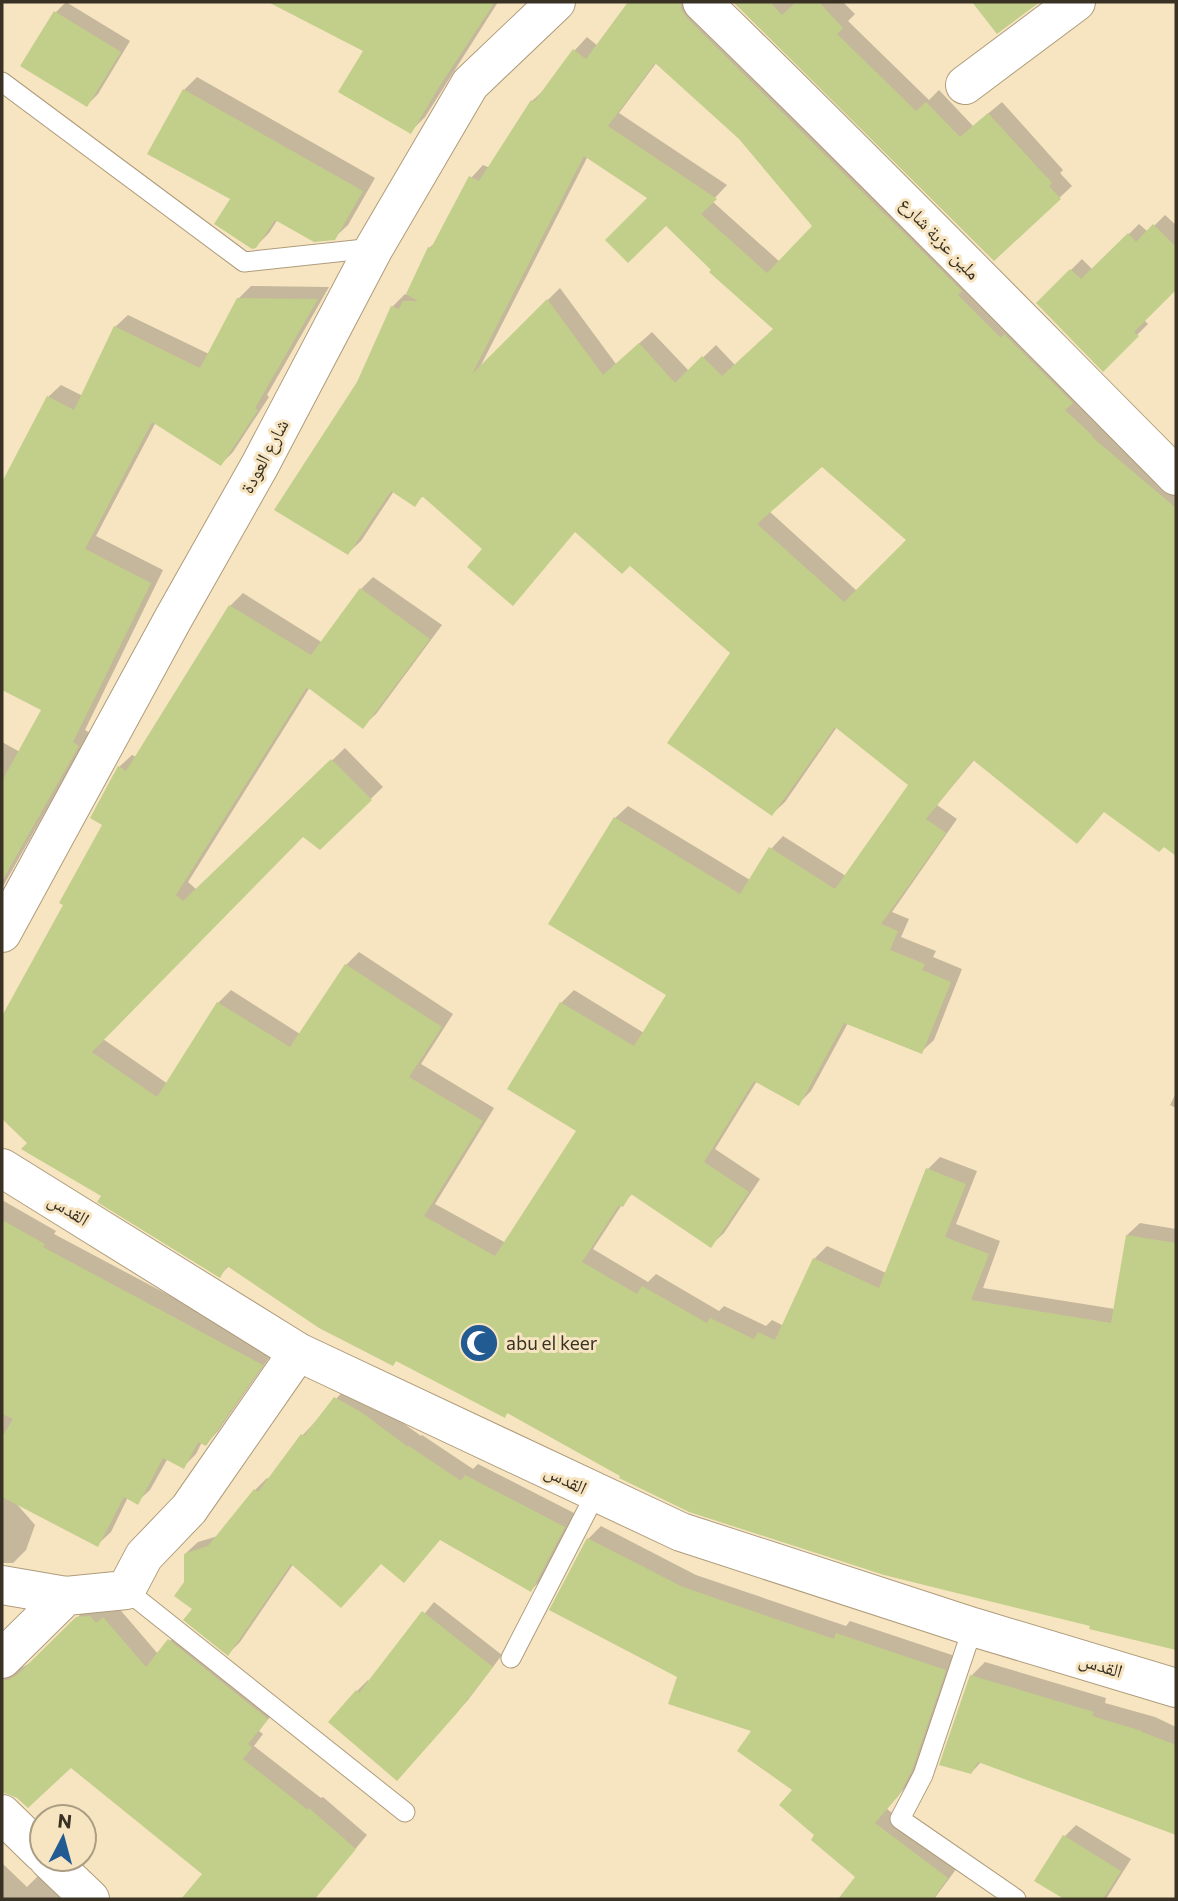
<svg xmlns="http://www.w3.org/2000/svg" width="1178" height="1901" viewBox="0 0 1178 1901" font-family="Commissioner,'Noto Naskh Arabic',sans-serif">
<rect width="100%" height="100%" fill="#f7e5c2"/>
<path fill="#0003" fill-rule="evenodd" d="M66 2 130 41 98 94 87 105 56 12Z
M290 2H498L425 117 410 132 366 50 286 9Z
M631 2H697L1176 486V854L1105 810 1077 841 975 759 937 805 957 819 892 912 909 919 901 937 936 951 933 957 962 969 934 1040 921 1052 848 1023 811 1091 799 1103 757 1081 715 1149 760 1179 724 1233 711 1245 633 1193 621 1206 593 1249 648 1282 656 1274 719 1311 724 1306 766 1326 772 1320 784 1326 814 1259 827 1246 886 1273 928 1169 940 1157 977 1171 956 1224 1000 1241 983 1288 1115 1309 1127 1235 1140 1223 1176 1229V1649L622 1475 509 1411 505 1416 230 1265 220 1275 30 1143 2 1116V1021L65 905 105 824 119 767 132 755 136 757 230 606 243 593 323 643 361 589 373 577 442 625 376 714 363 726 310 687 188 882 197 890 345 748 383 787 320 848 303 835 103 1039 168 1084 218 1003 231 990 300 1034 346 965 359 952 453 1014 421 1064 494 1108 435 1204 506 1243 578 1130 509 1089 561 1003 574 990 644 1033 668 994 615 818 628 806 750 880 771 849 783 836 846 876 911 785 837 727 785 802 772 814 732 653 630 564 576 530 485 549 424 495 415 504 394 491 361 541 348 553 359 382 392 307 405 294 407 295 429 248 436 242 471 178 483 165 490 168 532 101 545 89 575 50 587 37 598 46ZM657 62 741 138 814 226 780 262 712 201 727 185 619 113ZM588 156 649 198 666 223 775 328 735 365 716 345 689 371 652 332 616 364 560 288 480 367ZM822 465 909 540 857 591 769 511Z
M735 2H843L855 14 848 21 929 100 939 90 973 126 1002 102 1063 170 1060 173 1072 186 994 259Z
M197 77 375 178 348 225 334 238 278 219 269 233 255 247 184 90Z
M1165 215 1176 225V287L1144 320 1148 324 1103 369 1038 303 1082 259 1093 270 1139 224 1148 232Z
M251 286 329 287 267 395 269 397 233 452 221 464 156 422 96 536 163 570 85 730 90 733 2 888V742L20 752 43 709 2 688V500L48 397 61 385 83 396 115 327 128 315 209 354 238 299Z
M1176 1093V1108L1170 1105Z
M2 1200 56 1231 54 1234 274 1351 218 1431 206 1444 202 1442 196 1454 183 1467 168 1458 150 1490 137 1502 128 1497 111 1532 98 1544 15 1502 35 1525 26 1550 13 1563H2Z
M347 1387 373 1401 421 1436 422 1435 473 1469 478 1464 576 1514 543 1578 531 1590 441 1538 381 1563H294L240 1642 228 1654 194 1608 186 1582 185 1554 198 1542 218 1536 255 1490 267 1478 270 1480 302 1436Z
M601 1526 696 1575 846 1626 850 1621 958 1657 912 1779 887 1809 960 1864 934 1899H862L848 1889 857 1877 816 1835 795 1789 753 1730 679 1676 588 1539Z
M434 1602 502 1655 468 1700 408 1768 357 1691 368 1680 369 1682Z
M103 1604 110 1612 117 1606 158 1654 182 1628 279 1705 259 1731 263 1734 254 1746 321 1798 323 1797 367 1835 315 1897 313 1895 309 1899H183L205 1873 71 1766 18 1797 7 1791H2V1668H21L32 1662 90 1605Z
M985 1662 1106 1698 1105 1703 1155 1717 1176 1727V1833L982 1761 971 1773V1676Z
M1076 1825 1131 1859 1106 1899H1065L1037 1880 1065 1836Z
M2 1863 27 1887 49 1865 75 1899H2Z"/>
<path fill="#c2cf8b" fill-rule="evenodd" d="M268 2H495L439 87 411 134 338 92 363 51Z
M628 2H681V9L687 18 962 291 958 295 1001 338 1004 334 1073 403 1065 410 1093 436 1092 437 1176 508V856L1164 847 1159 852 1104 812 1077 844 973 760 926 819 946 833 881 924 898 931 890 950 925 964 922 970 951 982 922 1054 844 1023 799 1106 754 1081 704 1162 749 1192 711 1248 631 1194 623 1207 619 1205 582 1262 637 1294 642 1286 707 1323 710 1318 754 1339 758 1332 775 1340 813 1258 879 1288 926 1168 966 1184 945 1237 989 1254 971 1300 1111 1323 1126 1235 1176 1243V1650L1089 1629 1090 1626 884 1575 689 1512 619 1478 620 1476 507 1413 505 1418 396 1361 393 1366 319 1328 227 1266 220 1278 97 1202 101 1196 21 1149 27 1143 2 1119V1016L63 905 59 903 102 825 90 818 118 766 126 771 229 605 311 655 360 588 430 639 363 729 307 687 176 895 183 901 331 759 372 800 320 850 303 837 92 1052 157 1097 217 1002 290 1047 345 964 442 1027 409 1077 483 1121 424 1216 495 1256 576 1131 507 1089 560 1002 634 1046 666 995 548 924 614 817 740 894 769 847 835 889 908 785 835 727 772 816 667 743 730 653 630 566 622 574 575 532 513 606 467 567 482 549 422 496 415 507 391 491 348 555 274 510 357 382 391 306 399 309 403 301H418L406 294 428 247 431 248 469 176 479 181 531 100 534 102 573 49 586 59ZM655 63 739 139 812 226 767 273 701 214 717 199 608 126ZM584 156 647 198 605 240 628 263 666 226 711 270 709 272 773 329 722 376 702 356 675 383 639 343 603 375 547 299 472 374ZM822 467 906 540 844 602 757 524Z
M733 2H770L782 15 796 2H819L843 28 837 34 916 111 926 102 960 137 988 113 1052 183 1049 186 1061 199 994 261Z
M972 2H1040L997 34Z
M54 11 121 52 87 107 20 66Z
M183 89 363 191 335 240 314 242 275 220 256 248 252 249 214 224 230 199 147 154Z
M1153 224 1176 247V290L1134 332 1139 336 1103 372 1036 303 1070 269 1081 279 1128 233 1136 242Z
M237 298 318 299 255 408 258 410 221 466 152 422 85 549 151 583 73 742 79 746 2 881V781L41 710 2 690V482L47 396 74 410 114 326 200 368Z
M2 1220 45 1244 43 1247 263 1365 206 1446 198 1442 184 1469 163 1458 138 1505 124 1497 98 1547 2 1497V1437L13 1419 2 1414Z
M334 1397 361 1412 408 1447 409 1446 461 1481 465 1475 565 1527 531 1592 440 1540 404 1583 381 1564 341 1608 291 1564 228 1656 183 1620 192 1609 174 1596 184 1582V1554L208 1546 254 1489 258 1492 301 1434 304 1436Z
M587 1538 683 1587 834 1639 836 1633 946 1670 912 1770 899 1795 875 1823 948 1878 933 1899H838L855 1877 811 1840 814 1835 779 1805 792 1790 737 1751 751 1731 668 1704 677 1677 549 1610Z
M422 1611 493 1667 457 1713 397 1781 328 1722 356 1690 359 1693Z
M90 1616 96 1623 103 1617 146 1667 168 1639 268 1719 248 1744 252 1748 243 1759 308 1810 309 1808 356 1849 315 1899H181L202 1874 71 1768 28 1808 17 1798 2 1792V1680H8L17 1675 76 1617Z
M970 1675 1094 1712 1092 1716 1142 1731V1732L1176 1745V1835L978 1762 971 1774 939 1765Z
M1063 1835 1121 1871 1103 1899H1064L1034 1881Z"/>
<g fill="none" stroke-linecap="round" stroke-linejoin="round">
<g stroke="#ae9c7b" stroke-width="21">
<path id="lane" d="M2 82 244 262 374 248
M126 1590 405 1812
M973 1627 923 1775 900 1819 1016 1899
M511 1658 596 1493"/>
</g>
<g stroke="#ae9c7b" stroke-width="40">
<path id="street" d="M702 2C863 158 1019 318 1176 476
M965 85 1076 2
M2 933 173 619 260 465 374 248 470 84 556 2
M2 1585 66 1596
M2 1659 66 1596 126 1590 144 1556 189 1509 298 1352
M2 1814 42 1853
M48 1859 90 1899"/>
</g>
<g stroke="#ae9c7b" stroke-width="40">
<path id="secondary" d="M2 1168 298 1352 681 1532 973 1627 1176 1688"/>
</g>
<use href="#lane" stroke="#fff" stroke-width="19"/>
<use href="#street" stroke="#fff" stroke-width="38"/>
<use href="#secondary" stroke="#fff" stroke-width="38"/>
</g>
<defs>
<g id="mosque-disc" transform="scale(2.0125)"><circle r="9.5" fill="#225a92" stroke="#f7e5c2"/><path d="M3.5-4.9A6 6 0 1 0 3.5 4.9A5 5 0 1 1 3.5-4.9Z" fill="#fff"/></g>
</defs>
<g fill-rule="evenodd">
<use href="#mosque-disc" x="479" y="1343"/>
</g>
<g text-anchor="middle" stroke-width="6" stroke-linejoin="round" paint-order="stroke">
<g font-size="19" fill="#393224" stroke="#f7e5c2">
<text transform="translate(940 238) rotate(46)" y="7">ملين عزبة شارع</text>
<text transform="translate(264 456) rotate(-62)" y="7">شارع العودة</text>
<text transform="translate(69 1209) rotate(32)" y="7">القدس</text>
<text transform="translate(566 1479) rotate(26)" y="7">القدس</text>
<text transform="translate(1101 1665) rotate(17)" y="7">القدس</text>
</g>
<g font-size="19" fill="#393224" stroke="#f7e5c2" text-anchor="start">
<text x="506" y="1350">abu el keer</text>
</g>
</g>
<rect width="1178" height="1901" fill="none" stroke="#393224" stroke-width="7"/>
<g transform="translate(63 1838) rotate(6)"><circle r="33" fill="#f7e5c2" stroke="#ab9d83" stroke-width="2"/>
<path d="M0-5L12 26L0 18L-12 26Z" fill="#225a92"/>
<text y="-10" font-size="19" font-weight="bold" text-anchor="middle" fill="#393224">N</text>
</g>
</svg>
